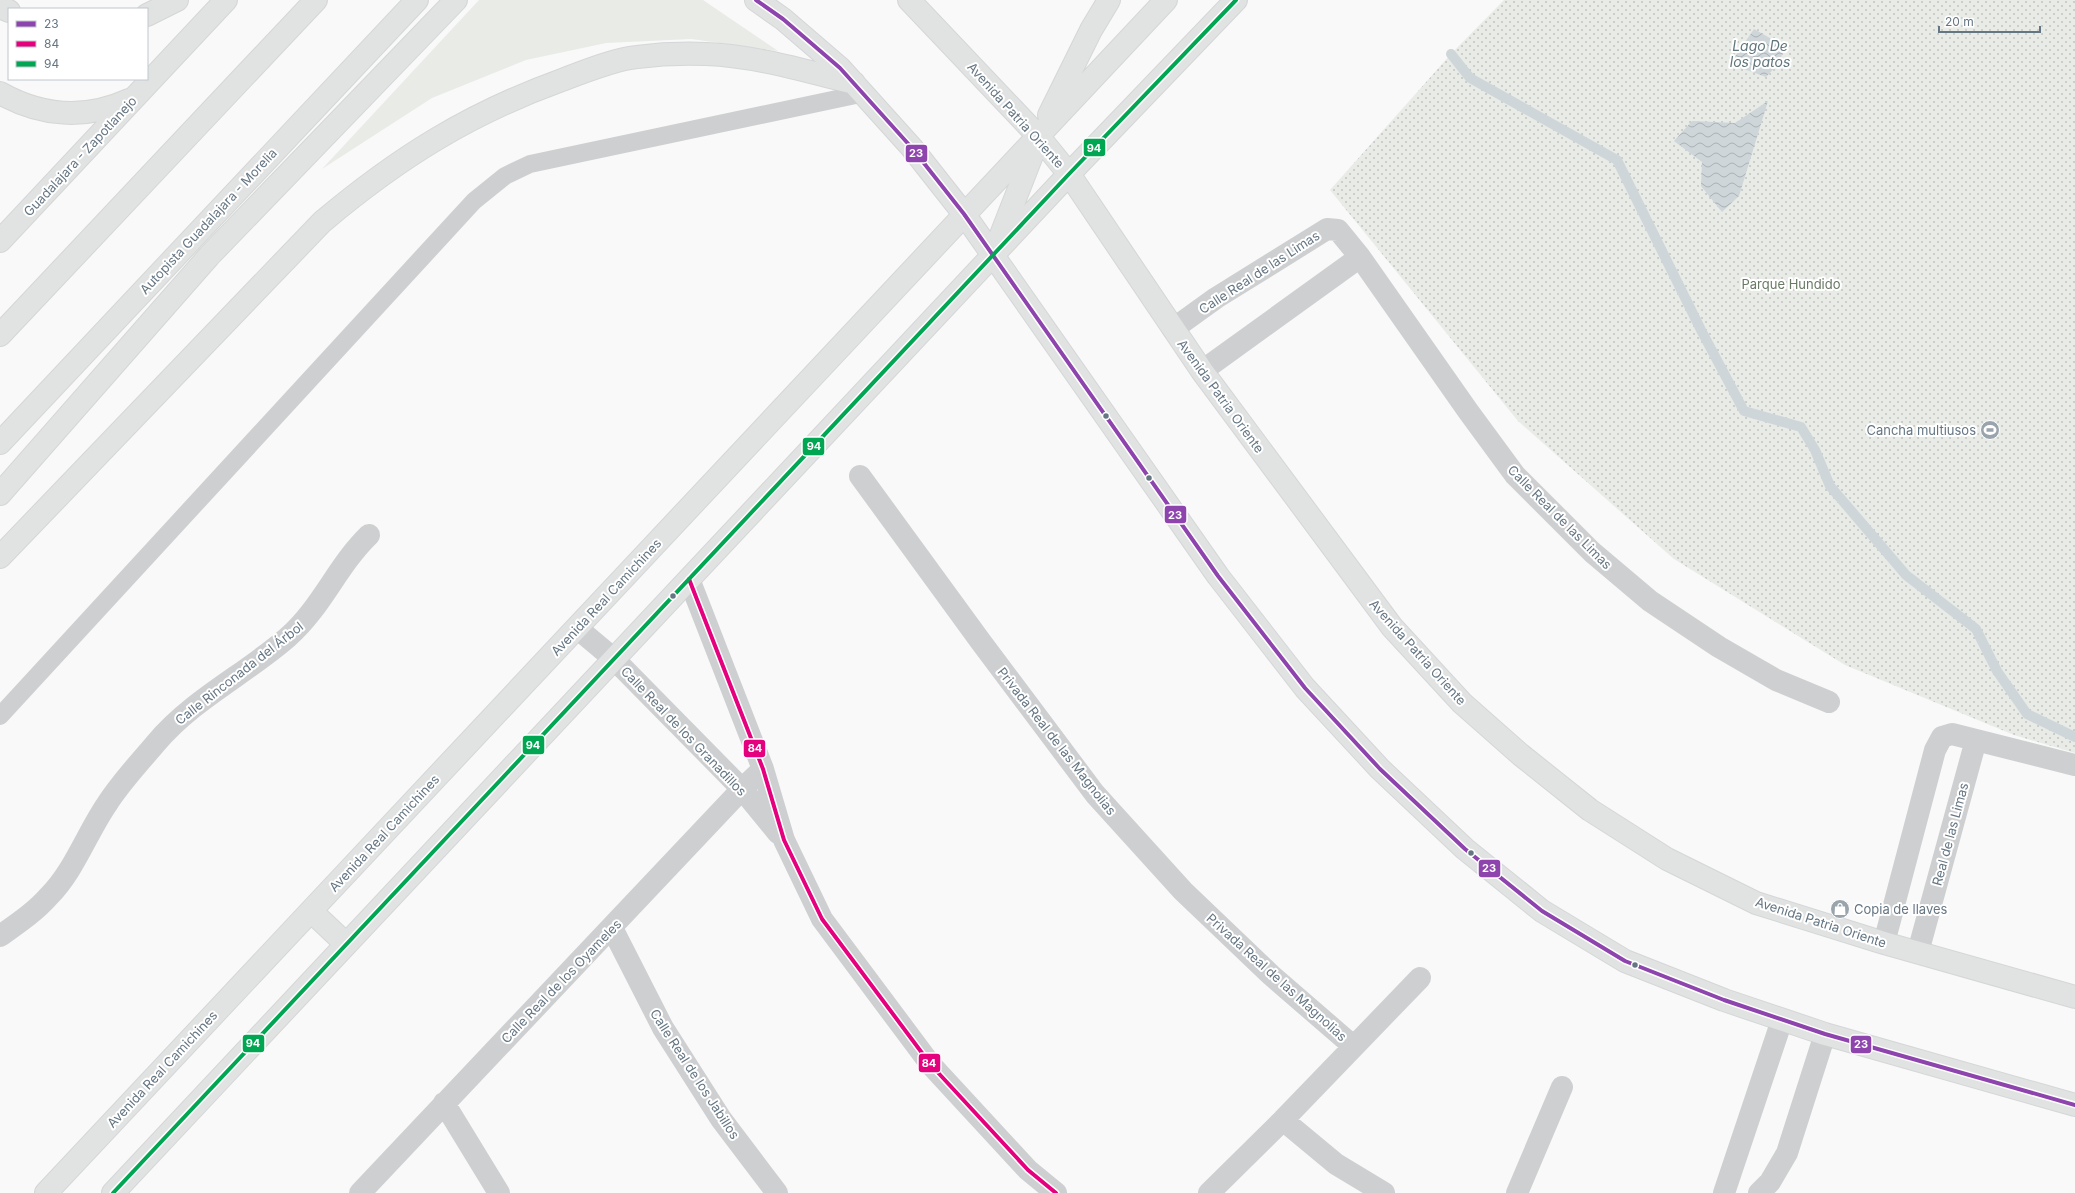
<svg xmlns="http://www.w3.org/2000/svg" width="2075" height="1193" viewBox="0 0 2075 1193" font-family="Inter,sans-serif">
<defs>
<pattern id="park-dots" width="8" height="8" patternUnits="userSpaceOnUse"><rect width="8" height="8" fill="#e8ebe6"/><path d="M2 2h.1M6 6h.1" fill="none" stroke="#c0c3c0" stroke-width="1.8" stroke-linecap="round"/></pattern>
<pattern id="water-waves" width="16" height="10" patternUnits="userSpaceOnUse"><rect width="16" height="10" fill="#ced6d9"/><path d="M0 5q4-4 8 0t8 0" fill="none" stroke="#abb2b5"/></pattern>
</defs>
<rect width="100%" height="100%" fill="#f9f9f9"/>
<path fill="#e8ebe6" d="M479 0H703L778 51 691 39 606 43 526 60 432 98 322 169Z"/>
<path fill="url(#park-dots)" d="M1504 0H2075V753L2014 735 1845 665 1674 559 1518 421 1330 190 1451 54Z"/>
<path fill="url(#water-waves)" d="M1754 29 1784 46 1780 62 1766 77 1730 64Z
M1768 101 1739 196 1722 212 1701 186 1702 162 1674 141 1692 121 1735 123Z"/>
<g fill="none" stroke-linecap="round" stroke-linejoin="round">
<path stroke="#ced6d9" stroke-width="10" d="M1451 54 1470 78 1617 160 1701 330 1744 411 1801 427 1815 450 1830 486 1906 575 1976 629 1997 671 2027 714 2075 737"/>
<g stroke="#d5d6d7" stroke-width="24">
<path id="secondary" d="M756 0 783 19 840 68 912 148 964 214 1218 576 1305 688 1380 769 1465 849 1542 911 1625 961 1724 1000 1825 1034 2075 1105
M909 0 1039 137 1069 174 1202 371 1392 627 1462 703 1521 755 1590 810 1667 859 1756 903 1884 943 2075 997
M0 7 9 11
M147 15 177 0
M0 93C41 116 85 120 129 100
M1049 115 1091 30 1109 0
M0 241 226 0
M997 245 1036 145
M0 494 209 256 456 0
M0 557 322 222C398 158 468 114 562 80 583 72 615 59 637 57 660 54 683 53 706 54 757 56 805 71 854 83
M311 911 346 944
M46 1193 1166 0
M113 1193 1069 174 1236 0"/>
</g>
<g stroke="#d5d6d6" stroke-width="24">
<path id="highway" d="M0 335 316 0
M0 443 417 0"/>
</g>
<path stroke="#cecfd0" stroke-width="18" d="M0 716 474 201 505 176 530 164 865 93"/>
<path stroke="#cecfd0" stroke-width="22" d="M1173 329 1216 298 1327 229 1338 230 1360 257 1468 411 1515 475 1592 552 1650 601 1719 647 1776 680 1829 702
M1202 371 1360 257
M860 476 981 642 1095 794 1183 891 1271 975 1353 1046
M689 579 763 769 784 840 822 919 931 1065 1028 1170 1056 1193
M577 628 614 659 742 789 778 833
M612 928 663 1028 721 1119 777 1193
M0 936C17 924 35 912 49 896 74 871 87 833 107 804 121 782 140 762 156 743 193 699 246 674 288 637 322 607 337 566 369 535
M1884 943 1935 750 1942 737 1952 734 2075 765
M1918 952 1976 740
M444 1103 499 1193
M1283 1120 1336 1164 1384 1193
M360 1193 742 789 763 769
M1209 1193 1283 1120 1420 978
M1517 1193 1562 1087
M1724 1193 1782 1020
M1759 1193 1770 1182 1787 1153 1825 1034"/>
<use href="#secondary" stroke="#e1e2e2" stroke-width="22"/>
<use href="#highway" stroke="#e1e2e2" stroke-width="22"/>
<g stroke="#fff" stroke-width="7">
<path id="bus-1" d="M756 0 783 19 840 68 912 148 964 214 1218 576 1305 688 1380 769 1465 849 1542 911 1625 961 1724 1000 1825 1034 2075 1105"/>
</g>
<g stroke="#fff" stroke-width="7">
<path id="bus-2" d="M689 579 763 769 784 840 822 919 931 1065 1028 1170 1056 1193"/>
</g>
<g stroke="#fff" stroke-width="7">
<path id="bus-3" d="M113 1193 1069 174 1236 0"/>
</g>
<use href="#bus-1" stroke="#8e44ad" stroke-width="4"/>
<use href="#bus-2" stroke="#e5007d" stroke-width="4"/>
<use href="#bus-3" stroke="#00a651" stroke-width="4"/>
</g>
<defs>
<g id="stadium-disc" transform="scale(1)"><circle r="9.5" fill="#99a4ac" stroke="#fff"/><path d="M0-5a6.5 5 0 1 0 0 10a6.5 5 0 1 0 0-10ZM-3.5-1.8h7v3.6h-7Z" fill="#fff"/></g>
<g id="shop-disc" transform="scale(1)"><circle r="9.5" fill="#99a4ac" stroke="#fff"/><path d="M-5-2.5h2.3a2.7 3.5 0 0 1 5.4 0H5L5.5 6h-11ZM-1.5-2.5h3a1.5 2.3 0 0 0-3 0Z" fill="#fff"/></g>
</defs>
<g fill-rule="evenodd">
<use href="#stadium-disc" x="1990" y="430"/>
<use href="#shop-disc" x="1840" y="909"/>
</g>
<g fill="#657683" stroke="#fff" stroke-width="1.5">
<circle cx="1106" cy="416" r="3.5"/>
<circle cx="1149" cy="478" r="3.5"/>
<circle cx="673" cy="596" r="3.5"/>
<circle cx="1471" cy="853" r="3.5"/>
<circle cx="1635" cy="965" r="3.5"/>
</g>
<g text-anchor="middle" stroke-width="4" stroke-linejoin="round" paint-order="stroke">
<g font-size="13" fill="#657683" stroke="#fff">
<text transform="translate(1016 115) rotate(48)" y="5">Avenida Patria Oriente</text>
<text transform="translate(80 156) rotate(-47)" y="5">Guadalajara - Zapotlanejo</text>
<text transform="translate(208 221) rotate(-47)" y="5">Autopista Guadalajara - Morelia</text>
<text transform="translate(1259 272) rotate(-33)" y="5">Calle Real de las Limas</text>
<text transform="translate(1221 396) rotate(54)" y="5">Avenida Patria Oriente</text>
<text transform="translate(1560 517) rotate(45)" y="5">Calle Real de las Limas</text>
<text transform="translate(606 597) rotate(-47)" y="5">Avenida Real Camichines</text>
<text transform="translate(1418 652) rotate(48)" y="5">Avenida Patria Oriente</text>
<text transform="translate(239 673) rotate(-38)" y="5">Calle Rinconada del Árbol</text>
<text transform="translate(684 731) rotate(46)" y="5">Calle Real de los Granadillos</text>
<text transform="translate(1057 741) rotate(52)" y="5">Privada Real de las Magnolias</text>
<text transform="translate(384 833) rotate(-47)" y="5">Avenida Real Camichines</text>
<text transform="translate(1950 834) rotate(-75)" y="5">Real de las Limas</text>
<text transform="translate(1821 922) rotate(18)" y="5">Avenida Patria Oriente</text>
<text transform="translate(1277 977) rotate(42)" y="5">Privada Real de las Magnolias</text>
<text transform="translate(561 981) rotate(-46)" y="5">Calle Real de los Oyameles</text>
<text transform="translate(162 1069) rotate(-47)" y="5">Avenida Real Camichines</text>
<text transform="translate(695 1074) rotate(57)" y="5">Calle Real de los Jabillos</text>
</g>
<g font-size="13" fill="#687a64" stroke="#fff">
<text x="1791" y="289">Parque Hundido</text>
</g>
<g font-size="13" fill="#657683" stroke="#fff" text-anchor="end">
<text x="1976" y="435">Cancha multiusos</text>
<text x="1854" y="914" text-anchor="start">Copia de llaves</text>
</g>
<g font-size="14" font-style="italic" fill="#60757c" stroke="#fff">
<text x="1760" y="51">Lago De<tspan x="1760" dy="16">los patos</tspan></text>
</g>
</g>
<g stroke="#fff" stroke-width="1.5">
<rect x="1083" y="138" width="23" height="19" rx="4" fill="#00a651"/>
<rect x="905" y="144" width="23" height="19" rx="4" fill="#8e44ad"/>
<rect x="802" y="437" width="23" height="19" rx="4" fill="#00a651"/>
<rect x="1164" y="505" width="23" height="19" rx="4" fill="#8e44ad"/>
<rect x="522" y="735" width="23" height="20" rx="4" fill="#00a651"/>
<rect x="743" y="739" width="23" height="19" rx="4" fill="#e5007d"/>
<rect x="1478" y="859" width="23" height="19" rx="4" fill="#8e44ad"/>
<rect x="242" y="1034" width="23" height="19" rx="4" fill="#00a651"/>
<rect x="1850" y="1035" width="22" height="19" rx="4" fill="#8e44ad"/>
<rect x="918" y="1053" width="23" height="20" rx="4" fill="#e5007d"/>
</g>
<g font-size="11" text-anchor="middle" font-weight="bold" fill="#fff">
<text x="1094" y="152">94</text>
<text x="916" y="157">23</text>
<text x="814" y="450">94</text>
<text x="1175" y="519">23</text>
<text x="533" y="749">94</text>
<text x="755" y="752">84</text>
<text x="1489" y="872">23</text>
<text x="253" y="1047">94</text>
<text x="1861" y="1048">23</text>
<text x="929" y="1067">84</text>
</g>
<rect x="8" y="8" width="140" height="72" fill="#ffffff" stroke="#c1c8cd"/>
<rect x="16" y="21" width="20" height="6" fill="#8e44ad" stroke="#c1c8cd"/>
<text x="44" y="28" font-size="12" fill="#657683">23</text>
<rect x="16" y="41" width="20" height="6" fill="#e5007d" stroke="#c1c8cd"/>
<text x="44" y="48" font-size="12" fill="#657683">84</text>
<rect x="16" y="61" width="20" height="6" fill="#00a651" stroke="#c1c8cd"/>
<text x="44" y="68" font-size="12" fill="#657683">94</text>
<path d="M1939 26v6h101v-6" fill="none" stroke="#657683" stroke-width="2"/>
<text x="1945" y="26" font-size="12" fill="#657683" stroke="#ffffff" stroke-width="3" paint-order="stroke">20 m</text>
</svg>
